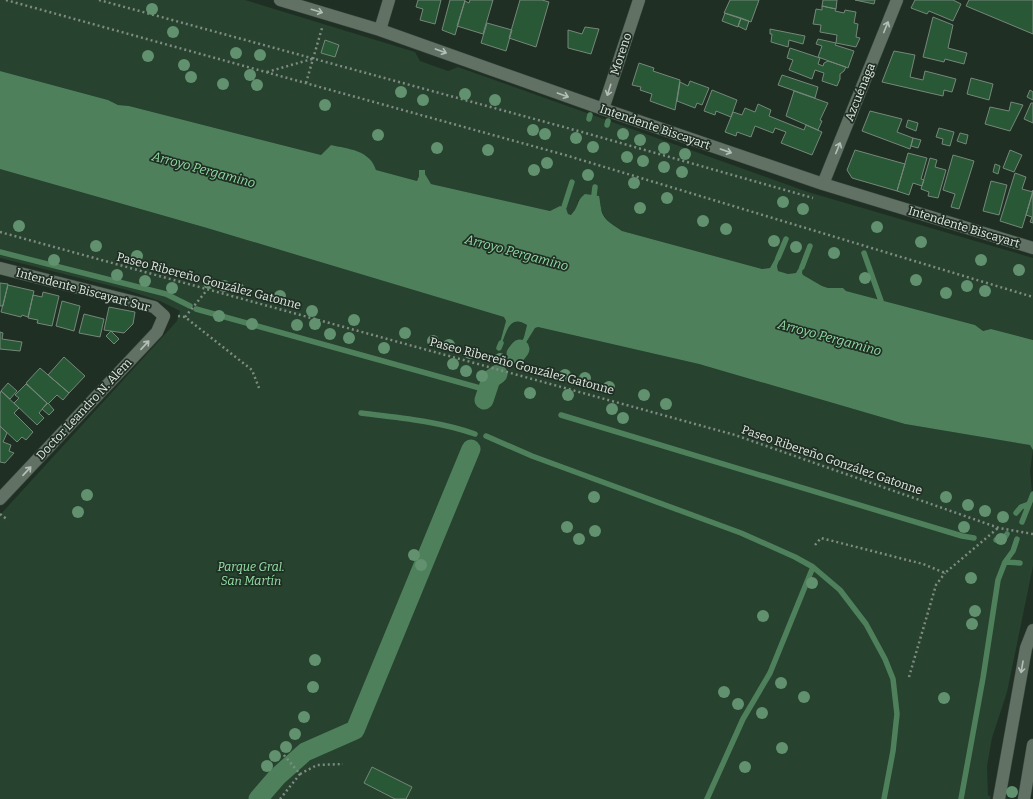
<svg xmlns="http://www.w3.org/2000/svg" width="1033" height="799" viewBox="0 0 1033 799" font-family="Bitter,serif">
<rect width="100%" height="100%" fill="#202f24"/>
<path fill="#27422e" d="M0 0H245L415 52 420 61 448 71 458 67 808 192 1033 258V340L991 329 983 331 975 325 846 291 843 288H828L822 286 803 275 802 273 803 268 800 266 797 273 788 274 778 271 777 266 780 258 776 257 770 268 762 269 622 231C609 222 601 218 600 201L578 200 576 210 571 215 568 214 566 208 561 206 550 211 431 184 425 174 419 176 417 181 376 170C371 151 347 149 331 145L321 155 129 106 118 105 108 100 0 71Z
M0 169 207 228 505 317 506 321 502 343C507 331 510 314 527 325L524 337 519 347 522 349 535 328 538 327 699 364 905 424 1031 445 1033 450 1030 471 1032 492 1033 493V566L1007 692 992 738 987 766 988 795 991 797 990 799H0V515L177 321 180 311 160 301 127 290 0 258Z"/>
<path fill="#4f805c" d="M0 71 108 100 118 105 129 106 321 155 331 145C348 149 370 150 376 170L417 181 419 176V170H425V174L431 184 550 211 560 206 566 208 568 214 571 215C580 206 575 202 585 194L599 196C600 200 600 204 601 208 602 220 614 225 622 231L762 269 770 268 776 257 780 258 777 266 778 271 788 274 796 273 800 266 803 268 802 273 803 275 822 286 828 288H843L846 291 975 325 983 331 991 329 1033 340V450L1030 445 905 424 699 364 538 327 535 328 522 349 519 348 524 337 527 325C510 314 507 331 502 343H500L506 321 504 317 207 228 0 169Z"/>
<g fill="none" stroke-linecap="round" stroke-linejoin="round">
<path stroke="#4f805c" stroke-width="5.5" d="M589 119 590 115
M607 125 608 121
M594 195 595 187
M564 207 572 182
M0 252 166 294 190 306
M864 253 881 301
M778 258 786 239
M802 267 810 246
M196 309 487 390
M499 348 501 343
M491 379 493 372
M361 413C399 418 439 421 475 434
M561 415 962 536 974 538
M486 436 532 456 741 533 795 557 813 567 840 590 866 624 885 659 893 679 897 714 893 751 884 799
M1016 513 1021 507 1029 504
M1022 522 1033 494
M996 540 1003 541 1007 534
M1005 562 1020 563
M707 799 743 719 770 673 813 567
M961 799 983 678 998 580 1005 562 1013 551 1017 539"/>
<path stroke="#4f805c" stroke-width="19" d="M516 354 520 349
M484 400 491 379 498 374
M258 799 277 777 305 752 355 730 471 449"/>
</g>
<path fill="#285836" stroke="#76877a" d="M418 0H441L435 24 420 20 423 9 416 7Z
M450 0H465L455 35 442 30Z
M470 0H493L483 34 457 26 465 1 469 3Z
M520 0H542L549 2 536 47 509 38Z
M730 0H759L751 22 724 13Z
M823 0H837L836 9 822 6Z
M855 0H875L874 4Z
M915 0H953L961 4 953 21 929 11 927 14 911 8Z
M969 0H1033V34L966 6Z
M822 6 836 9 835 11 844 13 845 10 856 12 854 23 858 24 856 37 860 38 856 47 836 43 837 35 820 32 821 25 813 24 816 9 822 10Z
M725 13 741 18 738 27 722 21Z
M933 17 953 25 948 48 967 53 964 64 945 59 944 62 923 57Z
M741 18 749 21 746 30 738 26Z
M487 23 512 30 506 51 481 43Z
M585 27 599 29 591 54 568 48V30L582 34Z
M770 29 805 36 803 44 789 40 788 47 771 42 772 34H770Z
M818 39 836 43 835 45 854 51 848 68 818 57 822 46 816 44Z
M325 40 339 45 335 57 321 53Z
M790 48 820 58 818 64 823 66 824 63 828 61 846 67 844 71 840 74V79L837 86 822 81 824 73 815 70 812 79 789 70 793 60 787 58Z
M894 51 915 55 910 77 923 80 925 71 956 79 952 92 944 90 943 96 882 82Z
M639 63 654 68 653 71 680 80 675 110 650 101 652 94 640 90 641 87 632 85Z
M782 75 818 87 815 98 778 85Z
M971 78 993 84 989 100 967 94Z
M690 81 709 88 702 105 697 103 695 108 677 101 680 82 688 86Z
M712 90 737 100 731 117 716 111 715 115 704 111Z
M1030 90 1033 92V100L1027 97Z
M794 91 828 103 820 120 822 121 818 130 786 116Z
M1011 102 1023 105 1010 131 985 124 990 107 1009 111Z
M1031 103H1033V123L1024 119Z
M758 104 771 110 769 116 804 130 806 125 822 132 812 155 781 143 786 132 775 128 773 133 755 126 751 137 737 132 736 136 725 132 733 112 742 115 745 108 755 112Z
M870 111 902 119 897 132 913 138 910 149 862 131Z
M908 120 918 123 916 131 906 127Z
M939 128 954 132 950 146 942 144 943 139 936 137Z
M960 133 968 135 966 144 957 141Z
M913 138 921 140 918 148 911 146Z
M855 150 905 164 897 191 852 178 847 170Z
M1010 150 1022 155 1014 172 1003 168Z
M908 153 927 158 921 179 924 180 922 186 913 183 909 195 897 191Z
M953 155 974 161 959 209 951 207 955 194 943 190Z
M930 158 937 160 935 167 946 170 938 198 928 196 929 192 921 189Z
M995 164 1000 166 998 174 993 172Z
M1015 173 1026 177 1022 189 1033 192 1022 228 1000 221Z
M991 181 1007 185 999 215 983 211Z
M1033 190V223L1030 222 1032 217 1026 215Z
M0 283 8 284 3 306H0Z
M8 285 34 291 28 317 22 315 21 317 1 312Z
M43 292 59 296 52 326 37 323 38 320 28 318 33 295 42 297Z
M62 301 80 306 74 331 56 326Z
M109 307 135 312 133 324 124 333 104 330Z
M84 314 104 319 100 337 79 333Z
M111 331 119 339 114 344 106 336Z
M0 332 3 333 2 339 22 342 20 351 0 349Z
M64 357 85 376 69 393 48 375Z
M40 368 69 393 63 400 57 395 48 404 26 383Z
M8 383 17 391 10 399 1 391Z
M26 384 47 403 39 413 44 418 37 425 14 403 19 398 15 395Z
M1 391 19 408 14 413 33 432 26 440 22 437 17 442 0 426V394Z
M48 403 54 410 49 415 42 409Z
M0 426 7 433 3 442 11 445 9 451 14 453 5 463 0 462Z
M372 767 412 787 406 799H395L364 783Z"/>
<g fill="none" stroke-linecap="round" stroke-linejoin="round">
<g stroke="#3d4a40" stroke-width="13">
<path id="street" d="M280 0 380 30 603 109 823 184 1033 248
M380 30 389 0
M603 109 639 0
M823 184 897 0
M0 268 154 307 164 316 157 332 0 499"/>
</g>
<g stroke="#3d4a40" stroke-width="13">
<path id="secondary" d="M999 799 1026 648 1033 630
M1024 799 1033 745"/>
</g>
<path stroke="#7f8b82" stroke-width="2.5" stroke-dasharray="2 3" stroke-linecap="butt" d="M6 0 565 155 1033 297
M99 0 582 132 813 198
M267 72 312 59
M306 83 322 28
M0 232 735 435 999 528 1033 534
M178 316 185 317 252 370 259 388
M185 317 207 290
M0 514 8 520
M815 545 821 538 923 564 945 573 998 528
M909 677 936 585 945 573
M300 774 317 765 343 764
M280 799 300 774 283 754"/>
<use href="#street" stroke="#617164" stroke-width="12"/>
<use href="#secondary" stroke="#617164" stroke-width="12"/>
</g>
<g fill="#61916e">
<circle cx="152" cy="9" r="6"/>
<circle cx="173" cy="32" r="6"/>
<circle cx="236" cy="53" r="6"/>
<circle cx="260" cy="55" r="6"/>
<circle cx="148" cy="56" r="6"/>
<circle cx="184" cy="65" r="6"/>
<circle cx="250" cy="75" r="6"/>
<circle cx="191" cy="77" r="6"/>
<circle cx="223" cy="84" r="6"/>
<circle cx="257" cy="85" r="6"/>
<circle cx="401" cy="92" r="6"/>
<circle cx="465" cy="94" r="6"/>
<circle cx="423" cy="100" r="6"/>
<circle cx="495" cy="100" r="6"/>
<circle cx="325" cy="105" r="6"/>
<circle cx="533" cy="130" r="6"/>
<circle cx="545" cy="134" r="6"/>
<circle cx="623" cy="134" r="6"/>
<circle cx="378" cy="135" r="6"/>
<circle cx="576" cy="138" r="6"/>
<circle cx="640" cy="140" r="6"/>
<circle cx="593" cy="147" r="6"/>
<circle cx="437" cy="148" r="6"/>
<circle cx="664" cy="148" r="6"/>
<circle cx="488" cy="150" r="6"/>
<circle cx="685" cy="154" r="6"/>
<circle cx="627" cy="157" r="6"/>
<circle cx="643" cy="161" r="6"/>
<circle cx="547" cy="163" r="6"/>
<circle cx="664" cy="167" r="6"/>
<circle cx="534" cy="170" r="6"/>
<circle cx="682" cy="172" r="6"/>
<circle cx="588" cy="175" r="6"/>
<circle cx="634" cy="183" r="6"/>
<circle cx="667" cy="198" r="6"/>
<circle cx="783" cy="202" r="6"/>
<circle cx="640" cy="208" r="6"/>
<circle cx="803" cy="209" r="6"/>
<circle cx="703" cy="221" r="6"/>
<circle cx="19" cy="226" r="6"/>
<circle cx="877" cy="227" r="6"/>
<circle cx="726" cy="229" r="6"/>
<circle cx="774" cy="241" r="6"/>
<circle cx="921" cy="242" r="6"/>
<circle cx="96" cy="246" r="6"/>
<circle cx="796" cy="247" r="6"/>
<circle cx="834" cy="253" r="6"/>
<circle cx="137" cy="256" r="6"/>
<circle cx="54" cy="260" r="6"/>
<circle cx="981" cy="260" r="6"/>
<circle cx="1019" cy="270" r="6"/>
<circle cx="117" cy="275" r="6"/>
<circle cx="865" cy="278" r="6"/>
<circle cx="916" cy="280" r="6"/>
<circle cx="145" cy="281" r="6"/>
<circle cx="209" cy="283" r="6"/>
<circle cx="224" cy="286" r="6"/>
<circle cx="967" cy="286" r="6"/>
<circle cx="172" cy="288" r="6"/>
<circle cx="238" cy="288" r="6"/>
<circle cx="985" cy="291" r="6"/>
<circle cx="946" cy="293" r="6"/>
<circle cx="280" cy="296" r="6"/>
<circle cx="312" cy="311" r="6"/>
<circle cx="219" cy="316" r="6"/>
<circle cx="354" cy="320" r="6"/>
<circle cx="252" cy="324" r="6"/>
<circle cx="315" cy="324" r="6"/>
<circle cx="297" cy="325" r="6"/>
<circle cx="405" cy="333" r="6"/>
<circle cx="330" cy="334" r="6"/>
<circle cx="349" cy="338" r="6"/>
<circle cx="433" cy="341" r="6"/>
<circle cx="449" cy="345" r="6"/>
<circle cx="384" cy="348" r="6"/>
<circle cx="470" cy="353" r="6"/>
<circle cx="500" cy="359" r="6"/>
<circle cx="453" cy="364" r="6"/>
<circle cx="466" cy="371" r="6"/>
<circle cx="565" cy="375" r="6"/>
<circle cx="482" cy="376" r="6"/>
<circle cx="585" cy="378" r="6"/>
<circle cx="609" cy="387" r="6"/>
<circle cx="530" cy="393" r="6"/>
<circle cx="568" cy="395" r="6"/>
<circle cx="644" cy="395" r="6"/>
<circle cx="666" cy="404" r="6"/>
<circle cx="612" cy="409" r="6"/>
<circle cx="623" cy="418" r="6"/>
<circle cx="87" cy="495" r="6"/>
<circle cx="594" cy="497" r="6"/>
<circle cx="946" cy="497" r="6"/>
<circle cx="968" cy="505" r="6"/>
<circle cx="985" cy="511" r="6"/>
<circle cx="78" cy="512" r="6"/>
<circle cx="1003" cy="517" r="6"/>
<circle cx="567" cy="527" r="6"/>
<circle cx="964" cy="527" r="6"/>
<circle cx="595" cy="531" r="6"/>
<circle cx="579" cy="539" r="6"/>
<circle cx="1001" cy="539" r="6"/>
<circle cx="414" cy="555" r="6"/>
<circle cx="421" cy="565" r="6"/>
<circle cx="971" cy="578" r="6"/>
<circle cx="812" cy="583" r="6"/>
<circle cx="975" cy="611" r="6"/>
<circle cx="763" cy="616" r="6"/>
<circle cx="972" cy="624" r="6"/>
<circle cx="315" cy="660" r="6"/>
<circle cx="781" cy="683" r="6"/>
<circle cx="313" cy="687" r="6"/>
<circle cx="724" cy="692" r="6"/>
<circle cx="804" cy="697" r="6"/>
<circle cx="944" cy="698" r="6"/>
<circle cx="738" cy="704" r="6"/>
<circle cx="762" cy="713" r="6"/>
<circle cx="304" cy="717" r="6"/>
<circle cx="295" cy="734" r="6"/>
<circle cx="286" cy="747" r="6"/>
<circle cx="782" cy="748" r="6"/>
<circle cx="275" cy="756" r="6"/>
<circle cx="267" cy="766" r="6"/>
<circle cx="745" cy="767" r="6"/>
<circle cx="1012" cy="792" r="6"/>
</g>
<defs><path id="oneway-shaft" d="M-6 0H5M1.5-3L5.5 0L1.5 3" fill="none" stroke-width="1.6" stroke-linecap="round" stroke-linejoin="round"/></defs>
<g stroke="#b4c0b7">
<use href="#oneway-shaft" transform="translate(317 11) rotate(17)"/>
<use href="#oneway-shaft" transform="translate(886 27) rotate(-68)"/>
<use href="#oneway-shaft" transform="translate(441 51) rotate(20)"/>
<use href="#oneway-shaft" transform="translate(609 90) rotate(108)"/>
<use href="#oneway-shaft" transform="translate(563 95) rotate(20)"/>
<use href="#oneway-shaft" transform="translate(838 148) rotate(-68)"/>
<use href="#oneway-shaft" transform="translate(726 151) rotate(19)"/>
<use href="#oneway-shaft" transform="translate(145 345) rotate(-47)"/>
<use href="#oneway-shaft" transform="translate(27 471) rotate(-47)"/>
<use href="#oneway-shaft" transform="translate(1022 667) rotate(100)"/>
</g>
<g text-anchor="middle" stroke-width="3.5" stroke-linejoin="round" paint-order="stroke">
<g font-size="12" fill="#e1eae3" stroke="#202f24">
<text transform="translate(621 54) rotate(-72)" y="4">Moreno</text>
<text transform="translate(860 92) rotate(-68)" y="4">Azcuénaga</text>
<text transform="translate(655 127) rotate(19)" y="4">Intendente Biscayart</text>
<text transform="translate(964 227) rotate(17)" y="4">Intendente Biscayart</text>
<text transform="translate(209 281) rotate(15)" y="4">Paseo Ribereño González Gatonne</text>
<text transform="translate(83 290) rotate(15)" y="4">Intendente Biscayart Sur</text>
<text transform="translate(522 366) rotate(15)" y="4">Paseo Ribereño González Gatonne</text>
<text transform="translate(84 409) rotate(-47)" y="4">Doctor Leandro N. Alem</text>
<text transform="translate(832 460) rotate(19)" y="4">Paseo Ribereño González Gatonne</text>
</g>
<g font-size="12" font-style="italic" fill="#97e1aa" stroke="#202f24">
<text x="251" y="571">Parque Gral.<tspan x="251" dy="14">San Martín</tspan></text>
</g>
<g font-size="13" font-style="italic" fill="#92dda5" stroke="#202f24">
<text transform="translate(204 169) rotate(15)" y="5">Arroyo Pergamino</text>
<text transform="translate(517 252) rotate(15)" y="5">Arroyo Pergamino</text>
<text transform="translate(830 337) rotate(15)" y="5">Arroyo Pergamino</text>
</g>
</g>
</svg>
